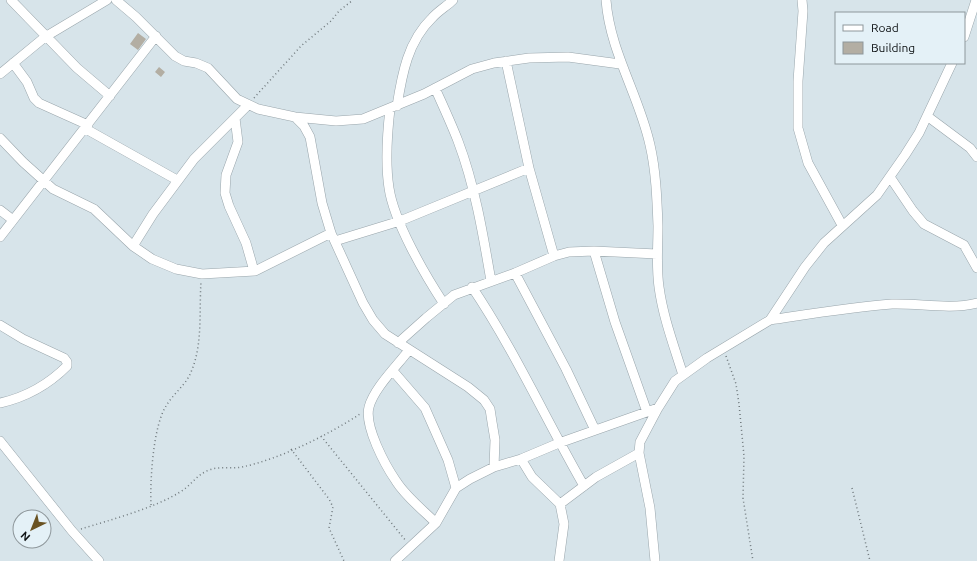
<svg xmlns="http://www.w3.org/2000/svg" width="977" height="561" viewBox="0 0 977 561" font-family="Ubuntu,sans-serif">
<rect width="100%" height="100%" fill="#d7e4ea"/>
<path fill="#b3aea3" d="M138 33 146 39 138 50 130 44Z
M159 67 165 72 161 77 155 72Z"/>
<g fill="none" stroke-linecap="round" stroke-linejoin="round">
<g stroke="#99a5ab" stroke-width="10">
<path id="street" d="M11 0 77 68 110 96
M116 0 136 17 175 56 184 61 196 63 208 68 237 99 258 109 295 117 304 126 310 137 322 203 331 233 363 303 373 320 385 334 468 387 484 400 490 409 492 422 495 440 494 467
M606 0C610 52 639 95 650 145 656 171 657 199 658 226 658 246 656 266 659 287 663 317 674 346 683 375
M802 0 803 11 798 81V128L808 163 842 225
M964 37 976 0
M506 61 529 168 554 256
M13 63 27 82 34 98 39 103 88 125
M0 74 45 37 107 0
M435 88C443 106 451 123 458 141 475 186 483 234 491 281
M397 106C402 74 408 41 432 18 438 11 447 6 453 0
M390 109C387 135 385 162 389 188 394 222 425 275 444 304
M927 116 970 148 977 157
M295 117 336 121 363 119 424 94 472 69 494 63 529 58 568 57 620 64
M235 118 238 142 226 175 225 193 229 206 246 243 254 271
M86 129 177 180
M0 138 23 162 53 189 94 209 133 246 152 259 176 269 202 274 255 271 331 233
M890 177 913 211 924 224 964 245 977 268
M0 210 13 220
M0 237 156 36
M335 241 400 221 529 168
M133 246 153 214 194 159 248 105
M594 251 615 322 647 412
M515 273 566 369 595 430
M472 287C515 351 546 420 584 486
M770 320C810 314 851 307 892 304 920 303 949 310 977 303
M0 325 23 339 64 358 67 362V366C48 385 27 397 0 403
M398 343 426 318 454 295 515 273 554 256 569 252 594 251 657 254
M409 350C397 366 374 388 369 407 364 426 385 465 396 481 406 497 423 510 436 523
M393 371 425 408 448 460 456 488
M0 441 72 531 99 561
M521 459 532 477 560 504 564 524 559 561
M560 504 596 477 639 453
M395 561 436 523 456 488 470 479 494 467 521 459 559 443 658 408
M655 561 650 508 639 453 640 442 658 408 675 381 707 358 770 320 805 267 824 243 877 195 905 155 919 133 952 63"/>
</g>
<path stroke="#70797d" stroke-width="1.5" stroke-dasharray="1 3" stroke-linecap="butt" d="M254 98 301 46 331 21 339 11 353 0
M726 356 736 384 739 404 744 456 743 498 753 561
M321 436 406 541
M291 449 329 499 333 507 329 528 344 561
M852 488 870 561
M151 505C150 480 153 427 166 406 173 394 186 385 191 372 203 345 199 311 201 282
M81 529C110 520 155 508 180 492 191 486 196 475 209 470 219 466 230 469 242 467 280 459 328 435 360 414"/>
<use href="#street" stroke="#fff" stroke-width="9"/>
</g>
<rect x="835" y="12" width="130" height="52" fill="#e4f1f7" stroke="#8e979b"/>
<rect x="843" y="25" width="20" height="6" fill="#ffffff" stroke="#8e979b"/>
<text x="871" y="32" font-size="12" fill="#0c1012">Road</text>
<rect x="843" y="42" width="20" height="12" fill="#b3aea3" stroke="#8e979b"/>
<text x="871" y="52" font-size="12" fill="#0c1012">Building</text>
<g transform="translate(32 529) rotate(223)"><circle r="19" fill="#e4f1f7" stroke="#8e979b"/>
<path d="M0-3L7 15L0 10L-7 15Z" fill="#6a5323"/>
<text y="-6" font-size="11" font-weight="bold" text-anchor="middle" fill="#0c1012">N</text>
</g>
</svg>
